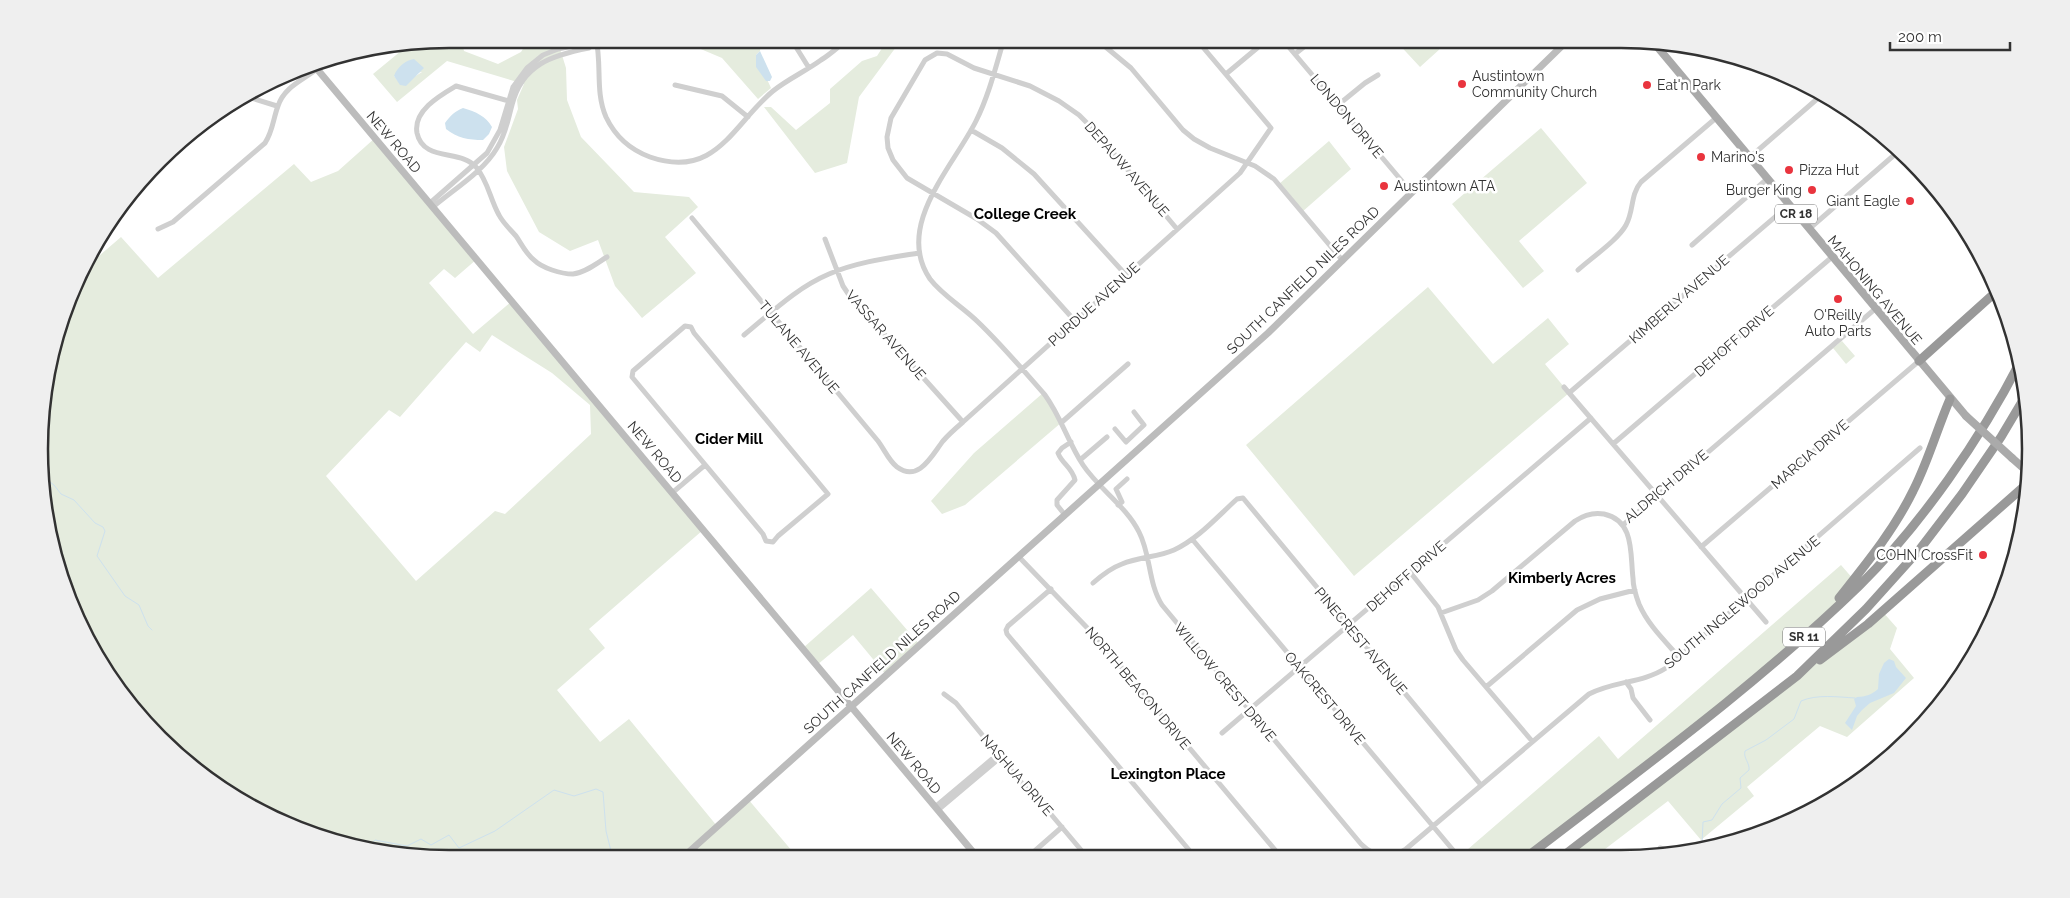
<svg xmlns="http://www.w3.org/2000/svg" width="2070" height="898" viewBox="0 0 2070 898" font-family="Raleway,sans-serif">
<rect width="100%" height="100%" fill="#fff"/>
<path fill="#e5ecde" fill-rule="evenodd" d="M449 39H461L464 51 498 64 521 52 529 39H557L566 68 567 100 581 137 634 192 689 197 698 207 665 237 696 273 642 318 615 286 598 240 570 251 539 232 507 171 504 147 518 109 517 100 524 84 447 61 397 102 373 74 407 46ZM422 72 401 85 394 76Z
M677 39 761 40 760 51 756 55 771 88 758 99 722 58Z
M888 39H902L859 97 847 163 815 173 764 107H771L796 130 830 103V89L862 61 877 56Z
M1394 39H1451L1420 67Z
M1541 128 1587 183 1519 241 1544 271 1523 288 1452 204Z
M375 138 477 259 455 278 444 269 429 283 473 334 512 301 703 530 589 629 605 648 557 690 600 742 629 719 717 826 748 799 798 858 704 859 694 847 681 859H449L317 837 244 804 179 758 94 654 61 581 42 503 47 369 85 268 121 237 158 278 294 164 311 182 338 171ZM492 335 552 373 590 405 591 434 505 514 495 511 416 581 326 476 389 410 400 417 466 342 480 352Z
M1329 141 1351 169 1302 212 1279 184Z
M1428 287 1493 364 1548 318 1569 344 1545 364 1569 393 1354 576 1246 445Z
M1842 341 1855 356 1846 364 1833 348Z
M1043 393 1062 422 965 505 942 514 931 501 974 453Z
M1841 565 1854 580 1824 617 1795 645 1528 856H1460L1599 736 1618 759Z
M871 588 920 645 887 676 853 635 817 665 803 648Z
M1882 611 1897 628 1890 649 1914 678 1847 737 1820 726 1747 787 1754 796 1701 840 1668 801 1596 856H1563Z"/>
<path fill="#cde1ee" d="M760 51 772 77 770 81H766L756 67V55Z
M414 59 424 68 406 86 400 85 394 76C397 67 406 60 414 59Z
M463 108C476 112 486 116 492 127L489 134 483 140C469 140 457 138 446 129L445 123C450 116 455 111 463 108Z
M1889 659 1894 661 1896 667 1906 678 1894 693 1870 703 1862 710 1857 716 1852 730 1845 723 1856 706 1854 699 1857 697C1865 697 1873 694 1878 689L1879 674 1884 663Z"/>
<g fill="none" stroke-linecap="round" stroke-linejoin="round">
<path stroke="#cde1ee" stroke-width="1" d="M43 477 54 485 61 494 74 500 95 523 103 527 105 531 97 556 125 596 139 605 148 626 152 630
M331 840 335 839 343 842
M369 846 375 840 407 846 421 839 431 845 449 835 459 848 495 831 554 790 574 796 596 789 603 792 606 831 613 859
M1690 852 1702 844 1703 822 1712 820 1722 804 1741 788 1740 778 1749 770C1750 763 1743 758 1745 751L1766 740 1794 719 1801 701C1817 694 1838 697 1855 698"/>
<path stroke="#cfcfcf" stroke-width="5" d="M596 39C602 65 595 92 606 117 615 136 631 150 650 157 716 180 733 124 773 91 788 79 806 71 821 60 831 54 839 46 848 39
M791 39 809 68
M1004 39C996 66 989 95 976 121 953 167 894 226 930 279 943 296 963 307 978 322 1002 345 1023 370 1045 395 1061 417 1068 442 1083 465 1099 489 1126 506 1139 532 1151 555 1148 583 1162 605L1361 844C1374 857 1390 859 1406 849L1589 694C1614 681 1643 683 1666 668L1920 448
M1096 39 1131 68 1183 130 1194 139 1210 148 1255 166 1274 179 1343 261
M1282 39 1412 193
M1295 54 1314 39
M315 67 324 59
M1226 74 1268 39
M303 77 305 72 314 65
M675 85 722 96 748 117
M242 95 277 106
M512 102 456 86C439 96 413 111 417 133 423 162 461 149 476 167 488 181 490 199 499 215 503 223 510 229 516 236 521 243 526 254 534 260 542 268 561 274 573 274 585 273 597 263 607 257
M1338 105 1365 83 1378 75
M971 130 1002 148 1034 174 1126 275
M1749 158 1824 93
M430 203 487 153 500 130 513 87 527 68 543 55 558 49 587 43 598 44
M433 207C454 189 483 172 497 148 506 134 508 119 512 105 522 64 553 55 589 48L592 45
M692 218 878 441C884 449 889 461 897 467 919 483 932 455 943 441 949 434 956 428 963 422L1240 173 1271 128 1196 39
M158 229 173 222 265 143C273 131 273 119 278 106 284 87 303 80 317 69
M1809 229 1900 150
M825 239 843 286 849 295 963 422
M1692 245 1767 179
M1578 270C1591 258 1618 240 1626 225 1634 211 1630 195 1641 182L1716 118
M1075 321 996 233 977 219 907 178 893 160 888 148 887 137 891 118 925 60 937 53 947 54 974 68 1030 86 1059 101 1079 115 1096 132 1177 229
M685 326 691 327 694 333 828 494 778 536 773 542 766 541 763 534 632 377 633 371Z
M744 335C771 313 796 288 829 274 857 262 888 258 919 253
M1564 387 1766 622
M1569 393 1789 205
M1062 422 1128 364
M1115 429 1126 442 1144 425 1134 412
M1613 444 1832 257
M1080 460 1107 437
M672 493 705 465
M1118 505 1122 502 1116 489 1127 479
M1065 515 1057 505V500L1075 480C1072 467 1062 464 1058 453L1062 448 1071 442
M1623 525 1875 309
M1192 539 1458 856
M1701 547 1919 361
M1019 557 1097 638 1281 857
M1410 572 1438 607 1456 650 1463 660 1532 741
M1093 583C1102 575 1111 568 1122 564 1139 557 1158 557 1174 550 1198 539 1218 516 1237 499L1243 498 1481 785
M1051 589 1008 626 1006 630 1007 634 1195 857
M1441 613 1478 600 1492 591 1575 521C1584 515 1593 512 1604 514 1635 521 1630 554 1633 578 1633 587 1636 596 1639 604 1648 625 1665 641 1679 657
M1626 682 1631 689 1633 698 1650 720
M1486 687 1577 610 1600 599 1635 590
M944 694 956 703 1035 799 1044 806 1087 857
M1222 733 1591 418
M935 807 998 754
M938 810 1001 757
M1660 848 1671 851 1675 856
M1029 856 1062 827"/>
<path stroke="#bcbcbc" stroke-width="7" d="M312 63 978 858
M681 859 1268 333 1569 39"/>
<path stroke="#aaa" stroke-width="8" d="M1655 44 1966 416
M2012 458 2029 473"/>
<path stroke="#999" stroke-width="9" d="M1919 361 1998 290
M1839 598C1866 564 1894 530 1913 491 1928 462 1937 429 1950 399
M1820 660 1868 624 2028 483
M1528 856C1641 769 1757 685 1859 586 1921 525 1981 438 2020 362
M1563 856 1797 676 1866 609 1920 549 1962 494 2001 437 2026 395"/>
<path stroke="#aaa" stroke-width="8" d="M1966 416 2012 458"/>
</g>
<g fill="#e9343e" stroke="#fff" stroke-width="2">
<circle cx="1462" cy="84" r="5"/>
<circle cx="1647" cy="85" r="5"/>
<circle cx="1701" cy="157" r="5"/>
<circle cx="1789" cy="170" r="5"/>
<circle cx="1384" cy="186" r="5"/>
<circle cx="1812" cy="190" r="5"/>
<circle cx="1910" cy="201" r="5"/>
<circle cx="1838" cy="299" r="5"/>
<circle cx="1983" cy="555" r="5"/>
</g>
<g text-anchor="middle" stroke-width="5" stroke-linejoin="round" paint-order="stroke">
<g fill="#fff" stroke="#707070" stroke-width="1">
<rect x="1775" y="204.5" width="42" height="19" rx="4"/>
<rect x="1783" y="627.5" width="42" height="19" rx="4"/>
</g>
<g font-size="12" font-weight="bold" fill="#323232">
<text x="1796" y="218">CR 18</text>
<text x="1804" y="641">SR 11</text>
</g>
<g font-size="14" fill="#323232" stroke="#fff" text-anchor="start">
<text x="1472" y="81">Austintown<tspan x="1472" dy="16">Community Church</tspan></text>
<text x="1657" y="90">Eat'n Park</text>
<text x="1711" y="162">Marino's</text>
<text x="1799" y="175">Pizza Hut</text>
<text x="1394" y="191">Austintown ATA</text>
<text x="1802" y="195" text-anchor="end">Burger King</text>
<text x="1900" y="206" text-anchor="end">Giant Eagle</text>
<text x="1838" y="320" text-anchor="middle">O'Reilly<tspan x="1838" dy="16">Auto Parts</tspan></text>
<text x="1973" y="560" text-anchor="end">COHN CrossFit</text>
</g>
<g font-size="14" fill="#323232" stroke="#fff">
<text transform="translate(1347 116) rotate(50)" y="5">LONDON DRIVE</text>
<text transform="translate(394 142) rotate(50)" y="5">NEW ROAD</text>
<text transform="translate(1127 169) rotate(49)" y="5">DEPAUW AVENUE</text>
<text transform="translate(1303 280) rotate(-44)" y="5">SOUTH CANFIELD NILES ROAD</text>
<text transform="translate(1875 290) rotate(50)" y="5">MAHONING AVENUE</text>
<text transform="translate(1679 299) rotate(-41)" y="5">KIMBERLY AVENUE</text>
<text transform="translate(1094 304) rotate(-42)" y="5">PURDUE AVENUE</text>
<text transform="translate(886 335) rotate(49)" y="5">VASSAR AVENUE</text>
<text transform="translate(1734 341) rotate(-41)" y="5">DEHOFF DRIVE</text>
<text transform="translate(799 347) rotate(50)" y="5">TULANE AVENUE</text>
<text transform="translate(655 452) rotate(50)" y="5">NEW ROAD</text>
<text transform="translate(1810 454) rotate(-41)" y="5">MARCIA DRIVE</text>
<text transform="translate(1666 486) rotate(-40)" y="5">ALDRICH DRIVE</text>
<text transform="translate(1406 576) rotate(-41)" y="5">DEHOFF DRIVE</text>
<text transform="translate(1742 602) rotate(-40)" y="5">SOUTH INGLEWOOD AVENUE</text>
<text transform="translate(1361 641) rotate(50)" y="5">PINECREST AVENUE</text>
<text transform="translate(882 662) rotate(-42)" y="5">SOUTH CANFIELD NILES ROAD</text>
<text transform="translate(1225 682) rotate(50)" y="5">WILLOW CREST DRIVE</text>
<text transform="translate(1138 688) rotate(50)" y="5">NORTH BEACON DRIVE</text>
<text transform="translate(1325 698) rotate(50)" y="5">OAKCREST DRIVE</text>
<text transform="translate(914 763) rotate(50)" y="5">NEW ROAD</text>
<text transform="translate(1017 775) rotate(49)" y="5">NASHUA DRIVE</text>
</g>
<g font-size="15" font-weight="bold" fill="#000" stroke="#fff">
<text x="1025" y="219">College Creek</text>
<text x="729" y="444">Cider Mill</text>
<text x="1562" y="583">Kimberly Acres</text>
<text x="1168" y="779">Lexington Place</text>
</g>
</g>
<path d="M0 0H2070V898H0ZM449 48H1621A401 401 0 0 1 2022 449V449A401 401 0 0 1 1621 850H449A401 401 0 0 1 48 449V449A401 401 0 0 1 449 48Z" fill="#efefef" fill-rule="evenodd"/>
<path fill="none" stroke="#323232" stroke-width="2.5" d="M449 48H1621A401 401 0 0 1 2022 449V449A401 401 0 0 1 1621 850H449A401 401 0 0 1 48 449V449A401 401 0 0 1 449 48Z"/>
<path d="M1890 42v8h120v-8" fill="none" stroke="#323232" stroke-width="2.5"/>
<text x="1898" y="42" font-size="15" fill="#323232" stroke="#ffffff" stroke-width="4" paint-order="stroke">200 m</text>
</svg>
